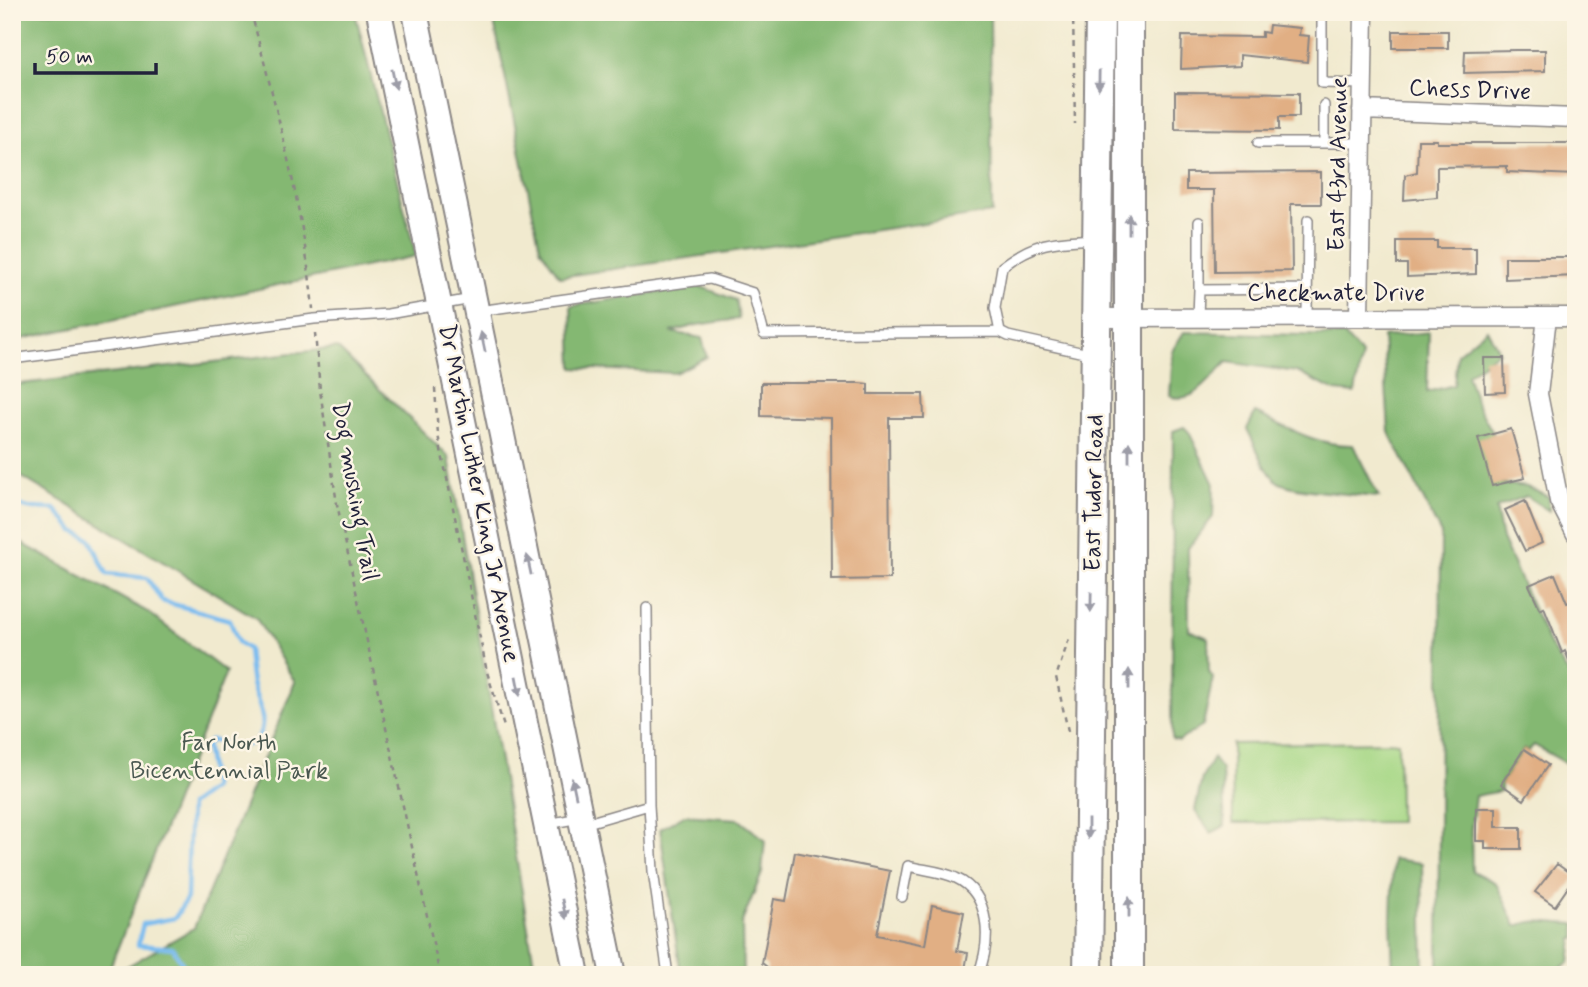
<svg xmlns="http://www.w3.org/2000/svg" width="1588" height="987" viewBox="0 0 1588 987" font-family="Mynerve,sans-serif">
<rect width="100%" height="100%" fill="#fcf5e5"/>
<filter id="ink" filterUnits="userSpaceOnUse"><feTurbulence type="fractalNoise" baseFrequency=".0143" numOctaves="2"/><feDisplacementMap in="SourceGraphic" scale="14" xChannelSelector="R" yChannelSelector="G"/><feConvolveMatrix kernelMatrix="1 2 1 2 8 2 1 2 1" color-interpolation-filters="sRGB"/></filter>
<filter id="wash" filterUnits="userSpaceOnUse"><feTurbulence type="fractalNoise" baseFrequency=".00686" numOctaves="4" result="noise"/><feDisplacementMap in="SourceGraphic" scale="28" xChannelSelector="R" yChannelSelector="G"/><feGaussianBlur stdDeviation="1.57" result="paint"/><feColorMatrix in="noise" values="0 0 0 0 0 0 0 0 0 0 0 0 0 0 0 0 0 1.4 0 .05"/><feComposite in="paint" operator="in"/></filter>
<g filter="url(#wash)">
<rect width="100%" height="100%" fill="#f1eacf"/>
<path fill="#a6d785" stroke="#647c60" stroke-width="2" d="M1398 742 1399 822 1233 823 1232 744Z"/>
<path fill="#84b872" stroke="#536d56" stroke-width="2" d="M12 12H355L416 256 12 341Z
M492 12H990L992 213 560 277 540 248Z
M699 286 736 300 739 319 697 325 671 332 702 338 707 357 675 373 573 368 571 306Z
M1487 329 1499 351 1467 375 1477 404 1493 433 1499 483 1527 487 1549 497V511L1526 496 1496 508 1502 539 1549 644 1576 685V769L1534 745 1528 751 1524 749 1501 784V791L1475 796 1471 830 1472 871 1496 883 1516 926C1540 917 1551 924 1576 924V939H1573L1570 962 1556 971 1438 975 1441 534 1389 432 1383 337 1429 332 1427 392 1454 385 1457 354Z
M1184 332 1345 336 1362 355 1355 393 1335 391 1297 372 1227 362C1209 379 1195 405 1169 396L1172 351Z
M337 348 449 457 536 975H112L194 928 295 682 256 618 12 471V385Z
M1255 413C1288 427 1316 446 1353 445L1379 497C1360 495 1287 491 1277 481 1264 470 1255 444 1247 429Z
M1184 427 1189 432 1214 484 1213 517 1188 548 1189 630 1208 638 1209 672 1213 678 1203 725 1179 741 1172 739 1173 431Z
M12 538 146 611 226 672 107 975H12Z
M1213 758 1222 770 1225 826 1211 833 1195 810 1202 778Z
M684 815 738 819 765 840 762 873 742 922 743 975H681L660 829Z
M1393 859 1422 863 1424 975H1393L1391 920Z"/>
<g fill="none" stroke-linecap="round" stroke-linejoin="round">
<path stroke="#7abcef" stroke-width="4.5" d="M12 503 28 508 55 509 74 531 90 539 107 574 147 578 162 601 230 620 238 642 248 649C249 660 250 672 252 683 257 706 270 717 256 742L236 748 211 740 206 745 213 788 190 805 187 898 175 918 143 924 138 945 173 948 186 970 184 975"/>
</g>
<g id="blocks">
<path fill="#e1af84" d="M1269 25 1300 28 1299 35 1309 36 1307 62 1240 55V66L1181 69 1182 36 1262 37V32L1268 33Z
M1393 31H1448V48H1393Z
M1516 50H1545V71L1464 73 1465 51Z
M1175 92 1299 93V117H1279V130L1175 129Z
M1418 140H1437V143H1576V175L1507 172V166L1437 167V197L1404 200 1405 175 1417 172Z
M1321 172V204H1291L1292 271 1215 272 1214 190H1186V173Z
M1397 241H1437V248H1476V274L1407 277V264H1397Z
M1505 257H1576V276L1505 279Z
M1484 358H1504L1505 392 1485 393Z
M761 383H859L868 384V394H923L924 418H889L890 579 832 580 831 418 761 416Z
M1511 429 1525 478 1492 486 1478 438Z
M1525 501 1542 543 1525 551 1505 510Z
M1555 574 1567 603 1571 602 1576 614V676L1565 651 1562 653 1544 607 1540 609 1529 585Z
M1524 749 1548 765 1524 800 1501 784Z
M1476 808H1496V827H1521V849H1485V841H1476Z
M795 852 890 871 877 935 925 945 932 905 964 912 957 951 968 953 964 975H766L767 967 762 963 774 899 786 901Z
M1557 864 1575 877 1555 906 1535 892Z"/>
</g>
</g>
<g filter="url(#ink)">
<use href="#blocks" fill-opacity="0" stroke="#8a8685" stroke-width="2"/>
<g fill="none" stroke-linecap="round" stroke-linejoin="round">
<g stroke="#8a8685" stroke-width="12">
<path id="lane" d="M1322 12V83L1362 84
M1258 143H1361
M1324 143V105
M1199 222V290L1307 289
M478 311 710 279 753 293 764 334 1000 332
M1307 316 1308 220
M1198 317 1199 290
M1093 355 1008 336 1000 332 995 308 1002 267C1035 241 1055 241 1095 239
M12 359 314 319 388 314 472 299
M649 805 653 871 668 975
M548 824 579 818
M584 824 649 805 647 608
M902 897 908 866C923 870 942 871 956 878 992 895 991 943 978 975"/>
</g>
<g stroke="#8a8685" stroke-width="21">
<path id="street" d="M1362 110 1576 118
M1359 317 1364 12
M1547 317 1538 394 1559 501 1576 534
M1096 318 1576 317"/>
</g>
<g stroke="#8a8685" stroke-width="28">
<path id="secondary" d="M379 12 577 975
M415 12 613 975"/>
</g>
<g stroke="#8a8685" stroke-width="32">
<path id="primary" d="M1088 975 1100 12
M1129 975V12"/>
</g>
<path stroke="#8a8685" stroke-width="2.5" stroke-dasharray="5 5" stroke-linecap="butt" d="M251 12C277 111 303 207 313 309
M1073 12 1075 124
M315 333 320 390 337 504 440 975
M435 388 438 435 487 672 505 730
M1068 731 1056 677 1069 639"/>
<use href="#lane" stroke="#fff" stroke-width="9"/>
<use href="#street" stroke="#fff" stroke-width="18"/>
<use href="#secondary" stroke="#fff" stroke-width="24"/>
<use href="#primary" stroke="#fff" stroke-width="28"/>
</g>
<defs><path id="oneway-solid" d="M-6-.8H1V-3.2L6.5 0L1 3.2V.8H-6Z" transform="scale(1.75)"/></defs>
<g fill="#9c9ca7">
<use href="#oneway-solid" transform="translate(394 79) rotate(78)"/>
<use href="#oneway-solid" transform="translate(1099 80) rotate(91)"/>
<use href="#oneway-solid" transform="translate(1129 224) rotate(-90)"/>
<use href="#oneway-solid" transform="translate(483 342) rotate(-102)"/>
<use href="#oneway-solid" transform="translate(1129 452) rotate(-90)"/>
<use href="#oneway-solid" transform="translate(529 565) rotate(-102)"/>
<use href="#oneway-solid" transform="translate(1091 602) rotate(91)"/>
<use href="#oneway-solid" transform="translate(1129 679) rotate(-90)"/>
<use href="#oneway-solid" transform="translate(518 686) rotate(79)"/>
<use href="#oneway-solid" transform="translate(574 788) rotate(-102)"/>
<use href="#oneway-solid" transform="translate(1088 829) rotate(90)"/>
<use href="#oneway-solid" transform="translate(1129 907) rotate(-90)"/>
<use href="#oneway-solid" transform="translate(564 909) rotate(78)"/>
</g>
</g>
<g text-anchor="middle" stroke-width="5" stroke-linejoin="round" paint-order="stroke">
<g font-size="24" fill="#22223b" stroke="#fcf5e5">
<text transform="translate(1470 89) rotate(2)" y="8">Chess Drive</text>
<text transform="translate(1337 164) rotate(-89)" y="8">East 43rd Avenue</text>
<text x="1336" y="300">Checkmate Drive</text>
<text transform="translate(356 491) rotate(80)" y="8">Dog mushing Trail</text>
<text transform="translate(480 493) rotate(79)" y="8">Dr Martin Luther King Jr Avenue</text>
<text transform="translate(1093 493) rotate(-89)" y="8">East Tudor Road</text>
</g>
<g font-size="24" fill="#4a5851" stroke="#fcf5e5">
<text x="229" y="750">Far North<tspan x="229" dy="28">Bicentennial Park</tspan></text>
</g>
</g>
<rect width="1588" height="987" fill="none" stroke="#fcf5e5" stroke-width="42"/>
<path d="M35 63v10h121v-10" fill="none" stroke="#22223b" stroke-width="3.5"/>
<text x="46" y="63" font-size="21" fill="#22223b" stroke="#fcf5e5" stroke-width="5" paint-order="stroke">50 m</text>
</svg>
